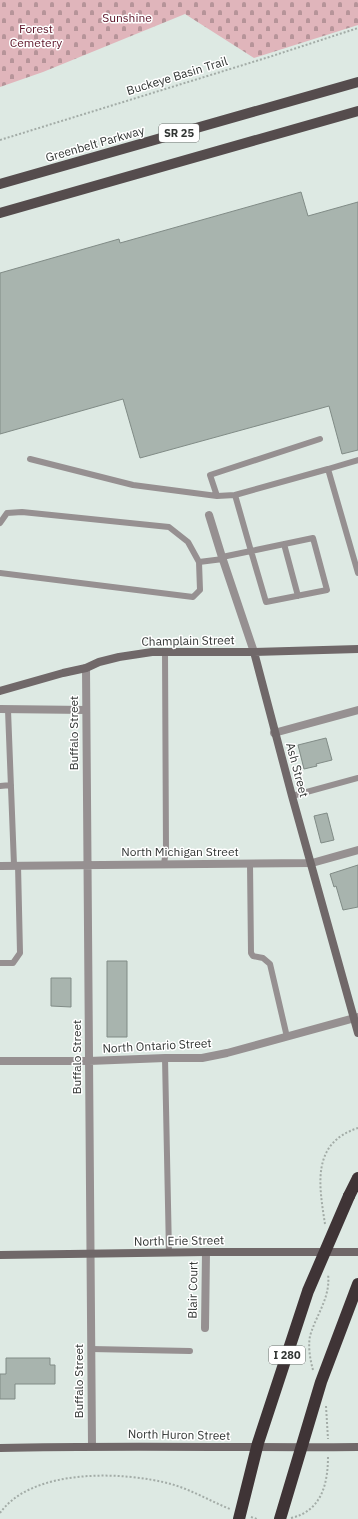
<svg xmlns="http://www.w3.org/2000/svg" width="358" height="1519" viewBox="0 0 358 1519" font-family="'IBM Plex Sans',sans-serif">
<defs>
<pattern id="cemetery-stones" width="16" height="16" patternUnits="userSpaceOnUse"><rect width="16" height="16" fill="#e0b5bb"/><path d="M2 7V4a2 2 0 0 1 4 0v3zM10 15v-3a2 2 0 0 1 4 0v3z" fill="#b69499"/></pattern>
</defs>
<rect width="100%" height="100%" fill="#dde9e3"/>
<path fill="url(#cemetery-stones)" d="M0 0H358V25L254 58 185 14 43 72 0 87Z"/>
<path fill="#a8b4ae" stroke="#808b86" d="M301 192 308 216 358 202V450L342 454 329 406 140 458 123 399 0 434V273L119 239 120 243Z
M326 738 332 760 316 764 317 766 304 769 298 745Z
M327 813 334 840 321 843 314 816Z
M358 865V907L343 910 336 886 334 887 330 874Z
M107 961H127V1037H107Z
M51 978H71V1007L51 1006Z
M6 1358H50V1365H55V1384H15V1399H0V1374H6Z"/>
<g fill="none" stroke-linecap="round" stroke-linejoin="round">
<path stroke="#a3aca7" stroke-width="2" stroke-dasharray="2 2" stroke-linecap="butt" d="M0 140 269 57 358 28
M325 1224C319 1185 311 1143 358 1128
M313 1370C310 1359 308 1347 310 1336 316 1315 331 1297 328 1274
M326 1406 328 1439
M0 1513C32 1468 123 1471 171 1484 192 1490 210 1501 230 1509
M251 1517 257 1519
M291 1518C322 1511 328 1483 328 1456"/>
<path stroke="#969091" stroke-width="6" d="M30 459 133 485 217 496 235 495
M328 469 358 460
M217 496 210 475 320 439
M0 523 7 513 22 512 169 527 188 542 199 562 200 590 193 597 0 573
M313 538 327 590 266 602 251 551Z
M284 544 298 596
M222 557 251 551 235 495 328 469 358 573
M199 562 223 559
M8 710 14 865
M0 786 11 785
M292 796 358 778
M164 864 166 850 165 652
M250 864 251 953 253 956 263 958 270 964 287 1037
M0 963H13L20 953 18 865
M165 1058 169 1253
M91 1349 190 1351"/>
<path stroke="#969091" stroke-width="8" d="M209 515 222 557 254 652
M86 668 92 1446
M0 709 86 710
M274 733 358 710
M0 866 312 863 358 850
M0 1061H89L165 1058H202L227 1053 358 1017
M205 1328 206 1252"/>
<path stroke="#706869" stroke-width="8" d="M254 652 292 796 358 1033
M0 691 63 673 86 668 99 662 119 657 152 652H254L358 649
M0 1255 206 1252H358
M0 1448C119 1445 239 1448 358 1447"/>
<path stroke="#554c4d" stroke-width="10" d="M0 184 358 82
M0 213 358 111"/>
<path stroke="#3f3436" stroke-width="12" d="M349 1196 358 1178"/>
<path stroke="#3f3436" stroke-width="12" d="M239 1519 258 1443 308 1291 349 1196
M280 1519 321 1382 358 1284"/>
</g>
<g text-anchor="middle" stroke-width="3" stroke-linejoin="round" paint-order="stroke">
<g fill="#fff" stroke="#6f7270" stroke-width="1">
<rect x="159" y="124" width="40" height="18" rx="3"/>
<rect x="269" y="1346" width="36" height="18" rx="3"/>
</g>
<g font-size="11" font-weight="bold" fill="#313533">
<text x="179" y="137">SR 25</text>
<text x="287" y="1359">I 280</text>
</g>
<g font-size="12" fill="#5c1327" stroke="#fff">
<text x="127" y="22">Sunshine</text>
<text x="36" y="33">Forest<tspan x="36" dy="14">Cemetery</tspan></text>
</g>
<g font-size="12" fill="#313533" stroke="#fff">
<text transform="translate(177 76) rotate(-17)" y="4">Buckeye Basin Trail</text>
<text transform="translate(95 144) rotate(-16)" y="4">Greenbelt Parkway</text>
<text transform="translate(188 641) rotate(-1)" y="4">Champlain Street</text>
<text transform="translate(74 733) rotate(-90)" y="4">Buffalo Street</text>
<text transform="translate(297 770) rotate(75)" y="4">Ash Street</text>
<text x="180" y="856">North Michigan Street</text>
<text transform="translate(157 1046) rotate(-3)" y="4">North Ontario Street</text>
<text transform="translate(77 1057) rotate(-90)" y="4">Buffalo Street</text>
<text transform="translate(179 1241) rotate(-1)" y="4">North Erie Street</text>
<text transform="translate(193 1290) rotate(-89)" y="4">Blair Court</text>
<text transform="translate(79 1381) rotate(-90)" y="4">Buffalo Street</text>
<text transform="translate(179 1435) rotate(1)" y="4">North Huron Street</text>
</g>
</g>
</svg>
